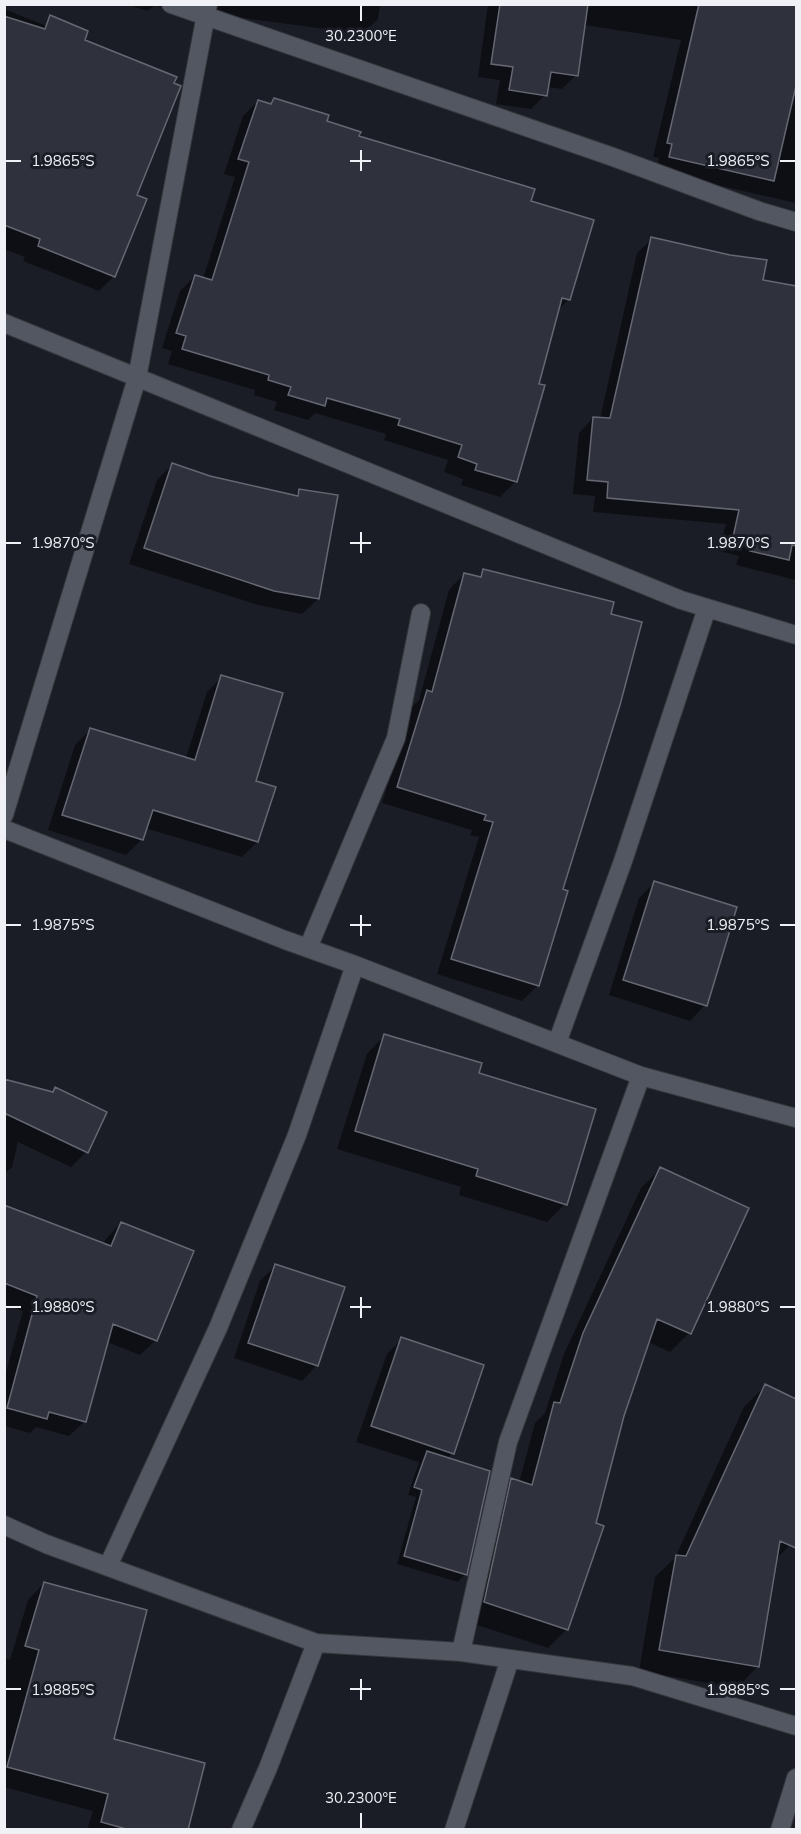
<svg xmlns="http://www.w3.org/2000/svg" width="801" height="1834" viewBox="0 0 801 1834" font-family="Mulish,sans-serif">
<rect width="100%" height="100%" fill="#1b1d26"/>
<path fill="#0007" d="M126 4H380L378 19 363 34 154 6 147 11Z
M488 4H796L795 58 796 59V203L656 171 659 158 653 157 681 40 584 25 576 75 562 89 547 87 545 95 531 109 496 104 500 80 478 77Z
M4 9 175 77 136 196 114 276 99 291 23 261 25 257 4 249Z
M274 100 357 137 530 202 569 299 557 311 537 385 543 386 515 482 500 497 461 485 463 479 444 472 448 460 384 440 386 434 315 413 308 420 274 410 277 402 254 395 255 390 168 364 172 351 162 348 180 291 195 276 203 279 235 177 224 174 243 116 258 101 269 105Z
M652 239 761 281 796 288V580L736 565 739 556 719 551 726 524 593 512 595 496 573 494 579 433 593 418 600 419 637 253Z
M173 464 210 477 293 497 300 490 318 599 302 614 258 605 129 564 157 480Z
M484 571 561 890 538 985 522 1001 437 974 479 837 470 835 472 830 382 803 412 707 419 700 449 590 464 574 477 578Z
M222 677 254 782 257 842 242 857 145 828 142 839 126 855 48 830 75 745 90 730 186 758 207 692Z
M654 883 705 1005 690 1021 609 995 639 898Z
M385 1035 565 1204 547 1222 459 1195 461 1187 337 1149 367 1054Z
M4 1080 51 1093 56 1089 86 1152 71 1167 18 1142 12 1167 4 1174Z
M660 1169 689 1333 670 1352 648 1342 622 1415 567 1629 548 1648 465 1621 493 1499 512 1480 519 1483 535 1423 545 1413 564 1354 641 1188Z
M4 1206 103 1245 106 1239 121 1223 156 1340 140 1355 107 1342 85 1421 69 1436 36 1427 30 1433 4 1426V1379L23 1311 4 1304Z
M276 1265 317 1365 302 1381 234 1358 260 1281Z
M402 1339 452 1453 447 1459 465 1574 458 1582 397 1564 416 1497 408 1495 419 1462 356 1442 387 1354Z
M765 1386 796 1400V1531L790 1545 776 1559 758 1666 737 1688 639 1671 655 1577 675 1558 744 1407Z
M44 1583 112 1740 186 1830H87L93 1811 4 1787V1658L10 1660 28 1600Z"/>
<path fill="#2f323c" stroke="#656873" stroke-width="1.5" d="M500 4H588L578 76 551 72 547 96 509 90 513 67 491 64Z
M699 4H796V86L774 181 669 157 672 144 667 143Z
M50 15 88 31 85 40 177 77 174 83 181 86 137 195 147 199 115 277 38 246 40 239 4 225V16L45 29Z
M274 98 329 115 327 121 361 132 359 136 535 189 531 201 594 220 570 300 562 298 539 384 545 385 517 482 475 470 477 464 458 457 462 445 398 425 400 419 327 398 325 406 288 395 291 387 268 380 269 375 182 349 186 336 176 333 195 275 212 280 249 162 238 159 258 100 271 104Z
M651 237 730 255 767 260 763 280 796 286V546L792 545 789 560 750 551 753 541 733 537 739 510 607 498 608 482 587 480 593 417 610 418Z
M172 463 210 476 298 496 299 489 338 495 319 599 274 591 144 548Z
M483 569 614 602 611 614 642 622 620 705 563 889 568 891 539 986 451 959 493 822 484 820 486 815 397 787 427 690 432 692 464 573 481 577Z
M221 675 283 693 256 781 276 787 258 842 153 810 143 840 62 815 90 728 195 760Z
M654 881 737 907 707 1006 623 980Z
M384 1034 482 1063 479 1073 596 1109 567 1205 476 1176 478 1169 355 1131Z
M4 1079 53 1092 55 1087 107 1112 88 1153 4 1113Z
M660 1167 749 1208 691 1334 657 1319 624 1416 596 1523 604 1526 568 1630 484 1602 511 1478 532 1485 554 1402 560 1403 583 1333Z
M4 1205 111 1246 121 1222 194 1251 157 1341 113 1324 86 1422 49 1412 47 1419 7 1408 37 1296 4 1283Z
M275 1264 345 1287 318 1366 248 1343Z
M401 1337 484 1365 454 1454 371 1426Z
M765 1384 796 1399V1548L780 1541 759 1667 659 1650 676 1555 686 1556Z
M427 1451 490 1471 467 1575 404 1556 422 1490 414 1487Z
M44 1582 147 1610 114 1739 205 1763 188 1830H130L101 1822 108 1794 7 1767 39 1650 25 1646Z"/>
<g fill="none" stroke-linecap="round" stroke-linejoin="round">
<g stroke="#35373d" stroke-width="20">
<path id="minor" d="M171 4 613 157 759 211 796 222
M4 323 681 600 796 635
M4 815 137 378 208 4
M4 829 285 940 355 965 641 1076 796 1118
M308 948 396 738 421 613
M557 1043 623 861 707 608
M4 1525 46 1544 316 1643 461 1652 632 1676 796 1726
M108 1566 218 1328 297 1135 355 965
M461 1652 508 1442 641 1076
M241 1830 268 1768 316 1643
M454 1830 510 1659
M780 1830 796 1778"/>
</g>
<use href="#minor" stroke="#535761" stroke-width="18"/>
</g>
<path fill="none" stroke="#eff1f7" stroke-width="2" d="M361 6V21M361 150V171M6 161H21M350 161H371M780 161H795M361 532V553M6 543H21M350 543H371M780 543H795M361 915V936M6 925H21M350 925H371M780 925H795M361 1297V1318M6 1307H21M350 1307H371M780 1307H795M361 1679V1700M6 1689H21M350 1689H371M780 1689H795M361 1813V1828"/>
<g font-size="15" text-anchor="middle" fill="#eff1f7" stroke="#1b1d26" stroke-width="6" stroke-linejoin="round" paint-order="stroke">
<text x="361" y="41">30.2300°E</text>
<text x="63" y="166">1.9865°S</text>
<text x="738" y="166">1.9865°S</text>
<text x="63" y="548">1.9870°S</text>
<text x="738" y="548">1.9870°S</text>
<text x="63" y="930">1.9875°S</text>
<text x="738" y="930">1.9875°S</text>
<text x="63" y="1312">1.9880°S</text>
<text x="738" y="1312">1.9880°S</text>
<text x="63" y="1695">1.9885°S</text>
<text x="738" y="1695">1.9885°S</text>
<text x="361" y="1803">30.2300°E</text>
</g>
<rect width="801" height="1834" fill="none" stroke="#eff1f7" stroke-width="12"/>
</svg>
